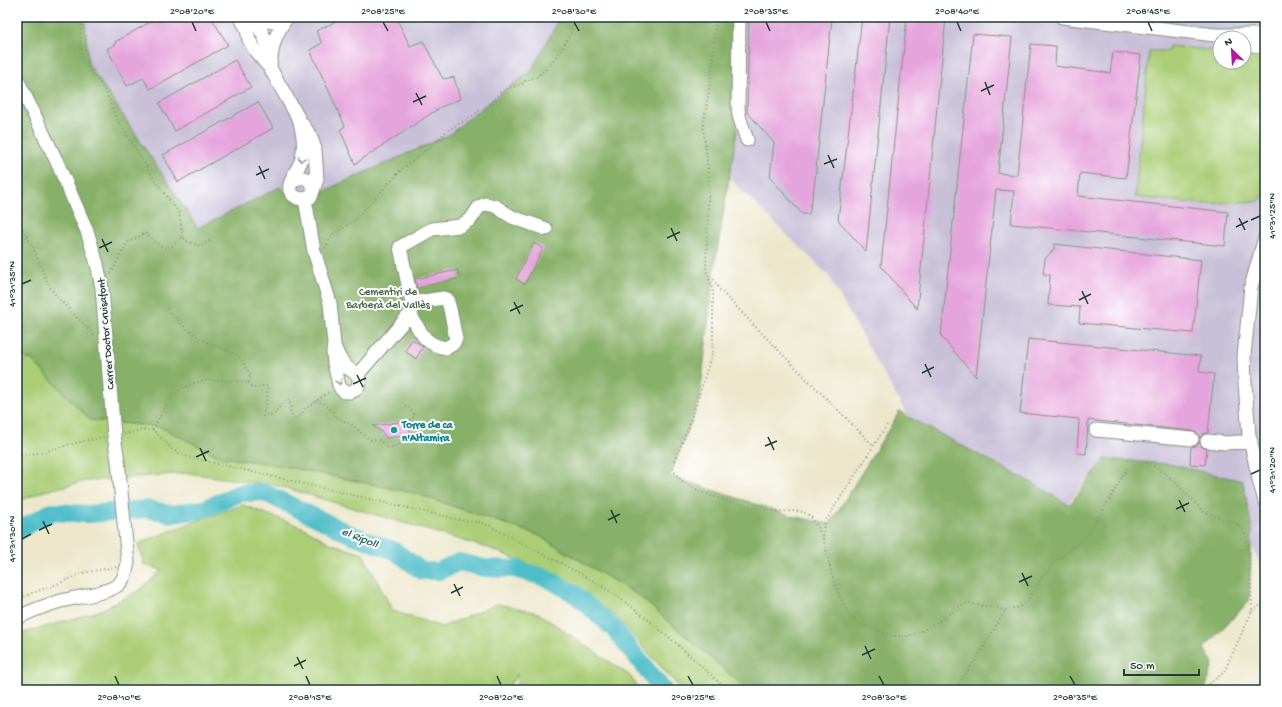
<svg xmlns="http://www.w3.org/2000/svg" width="1282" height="707" viewBox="0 0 1282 707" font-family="'Gochi Hand',sans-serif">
<rect width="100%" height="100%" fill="#fff"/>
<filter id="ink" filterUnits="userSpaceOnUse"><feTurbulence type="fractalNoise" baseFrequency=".025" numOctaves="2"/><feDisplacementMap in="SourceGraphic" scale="8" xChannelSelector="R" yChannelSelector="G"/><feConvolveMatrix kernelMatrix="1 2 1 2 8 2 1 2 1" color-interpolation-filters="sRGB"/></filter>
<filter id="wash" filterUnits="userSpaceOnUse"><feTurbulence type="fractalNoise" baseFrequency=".012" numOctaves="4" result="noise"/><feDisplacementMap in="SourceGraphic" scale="16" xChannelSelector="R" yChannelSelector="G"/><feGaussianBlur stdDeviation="0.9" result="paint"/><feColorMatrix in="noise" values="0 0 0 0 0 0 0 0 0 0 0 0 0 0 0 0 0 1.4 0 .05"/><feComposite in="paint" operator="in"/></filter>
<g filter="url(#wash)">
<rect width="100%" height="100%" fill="#ece7cb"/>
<path fill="#c8bfd8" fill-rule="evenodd" d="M85 17H560L532 70 469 118 449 135 339 184 298 204 280 187 198 228 88 63Z
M738 17H1265V577L1226 481 1106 459 1067 504 908 417 828 275 731 180ZM1220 38H1244V62H1220Z"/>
<path fill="#aacd76" stroke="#648555" d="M1169 46 1220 51V62H1244V53L1256 54 1265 56V193L1259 201 1202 204 1135 197 1149 51H1168Z
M31 359 90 420 160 427 221 457 278 465 414 493 538 535 639 596 748 690H682L616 617 560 577 491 549 279 486 188 473 87 481 44 491 17 502V363Z
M243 505 304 528 330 543 363 554 393 611 442 627 497 604 538 613 629 675 640 690H516L517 674 507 690H17V635L99 611 140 590 162 570 144 565 138 544 198 520Z"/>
<path fill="#87b067" stroke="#53764e" d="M17 17H85L88 63 198 228 280 187 298 204 339 184 449 135 469 118 532 70 560 17H741L737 132 714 269 700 399 670 476 792 516 830 524 900 411 908 417 1038 486 1067 504 1071 503 1105 459 1169 464 1243 481 1252 531 1249 601 1204 648 1213 663 1205 690H748L639 596 538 535 414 493 278 465 221 457 160 427 90 420 31 359 17 357Z"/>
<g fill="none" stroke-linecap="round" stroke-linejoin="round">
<path stroke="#50bdc9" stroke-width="18" d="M17 531 51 512 89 514 147 509 172 514 204 509 240 493 263 492 350 534 395 551 422 571H439L459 562 484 568 515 569 547 578 576 595 613 628 663 690"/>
</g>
<g id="blocks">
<path fill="#e6a4dd" d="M159 17H211L228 45 150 89 143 78 127 86 107 49 115 44V42Z
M345 17H396L410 46 423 41 443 79 454 77 460 99 441 107 355 164 340 130 345 126 310 50 322 43 316 31Z
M749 17H832L814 188 809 214H802L770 177 774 143 747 112Z
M862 17H890L866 252 838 220Z
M907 17H946L917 309 881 266Z
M973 34 1012 37 998 173 1017 175 1031 44 1056 46 1055 66 1110 73 1113 52 1141 55 1126 178 1080 173 1078 196 1228 212 1225 246 1011 224 1014 191 996 190 976 377 941 336Z
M235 60 251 87 175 131 159 103Z
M258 102 273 128 178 182 163 155Z
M534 243 543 248 525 284 516 279Z
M1054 244 1201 260 1193 333 1079 323 1080 307 1048 305 1050 275 1043 274 1045 259 1054 249Z
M458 270 460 278 417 288 415 279Z
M412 339 423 347 416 359 405 351Z
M1028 339 1201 356 1199 372 1214 374 1208 433 1203 434 1200 438 1197 433 1193 431 1088 420 1086 454 1077 453 1079 419 1020 413Z
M411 420 409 435 386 438 383 433 373 426Z
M1199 442 1202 447 1207 449 1205 465 1190 464 1191 447 1196 446Z"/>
</g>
</g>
<g filter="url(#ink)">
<use href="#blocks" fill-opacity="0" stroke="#869280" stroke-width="1"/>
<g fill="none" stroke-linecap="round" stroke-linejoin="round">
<g stroke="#869280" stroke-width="15">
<path id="minor" d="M240 17 247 29 249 40 257 53 270 68 300 121 310 135 315 149 317 179 311 197 301 199C276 191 300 170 302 158 305 142 303 137 300 121
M245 17C258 25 274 21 287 17
M254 17C261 28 265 41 271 53
M739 17 738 107 739 116 747 140
M1062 17 1215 35H1265
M1244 43 1265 47
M270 68C272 45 274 37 287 17
M17 79 57 162 87 231 97 264 102 288 114 436 118 461 128 563C126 571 125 579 118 585 106 594 76 597 61 601 46 605 31 611 17 618
M291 183C301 175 308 176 314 188
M305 199 314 251 330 303 334 344 333 352 334 364 339 385 341 389 345 392H351L355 390 358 387 359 380 358 374
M1265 237 1251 287 1244 356 1245 384 1249 435 1260 484 1265 501
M410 314C421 332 423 344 446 348L453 344 456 339 450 309 447 299 443 298 412 303
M335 348C340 361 346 369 358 374
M358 374 410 314 413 308 400 247 432 229 460 226 471 219 479 207 485 204 495 206 512 217 546 229
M1096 430 1192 439
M1207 441 1226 443 1251 441"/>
</g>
<path stroke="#869280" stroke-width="2" stroke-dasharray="1 3" stroke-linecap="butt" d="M82 17 80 42 83 62 106 92 115 116 156 182 179 213 183 237
M716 17 712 71 703 127 709 176 706 270 712 286 713 294V336L712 354 689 426 674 462C673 467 673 470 676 474 690 495 754 509 778 511 786 512 796 510 803 512 814 516 819 530 823 539
M17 219 33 247 49 286 59 299 94 335
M325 248 332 235 354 221 403 168 430 147 448 130 469 118 486 106 501 92 508 88 522 84 525 81 536 77 548 67 562 49 571 32 574 17
M111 274 127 243 145 233 163 248 172 246 183 237 188 242 201 246 210 241
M711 276 720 290 786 358 873 445
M248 383 254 388 261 386H268L267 397 263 416 274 414 282 403 287 400H289C292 406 289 413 293 418L296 419 299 417 305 409 330 391
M316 401 324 404 329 408 333 411 336 417 352 425 370 440C380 439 381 440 388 448L410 442 414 413 408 407H402
M887 425 825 522 823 529 824 541 833 580 842 602 852 619 862 625 895 636H908L920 632 944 618 958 607 968 603 1005 610 1019 607 1026 603 1043 576 1057 560 1079 543 1087 534 1112 496 1123 474 1130 467 1139 464 1149 463 1163 472 1171 478 1204 512 1236 523 1244 531 1246 538 1250 569 1252 611 1224 672 1213 681 1201 690
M153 430C158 421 162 411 168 402 186 376 220 378 248 383L251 376 239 356 205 341 191 332 169 312 166 306
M124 434 143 430H153L172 449 184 456 465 521 479 522 491 526C524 546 560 561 593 581 642 610 685 651 727 690
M17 455 40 453 71 444 104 437
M17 600 32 593 60 583 82 573 116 567
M1252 611 1265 602
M17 686 30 690
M954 690 979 655 1005 610"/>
<use href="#minor" stroke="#fff" stroke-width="13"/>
</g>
<defs><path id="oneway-chevron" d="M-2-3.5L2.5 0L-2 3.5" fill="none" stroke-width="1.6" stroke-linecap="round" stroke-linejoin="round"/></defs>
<g stroke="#8f9e9a">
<use href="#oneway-chevron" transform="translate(301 159) rotate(108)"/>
<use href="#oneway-chevron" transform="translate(339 382) rotate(72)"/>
</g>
</g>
<path fill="none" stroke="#1f3d34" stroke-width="1.5" d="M192 22 196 31M383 22 388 31M574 22 579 31M766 22 770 31M957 22 961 31M1148 22 1152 31M985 82 990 95M981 91 994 85M416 93 422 105M413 102 426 96M828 155 834 168M824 164 837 159M259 166 265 179M256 175 269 169M1239 218 1245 230M1251 220 1260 216M1236 227 1248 221M671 228 677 241M667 238 680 232M102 239 108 252M99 248 112 242M22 284 31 280M1082 291 1088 304M1079 300 1091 294M514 302 520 314M510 311 523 305M925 364 931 377M922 373 934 367M357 375 363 387M353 384 366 378M768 437 774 450M765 446 777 441M200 448 206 461M196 457 209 451M1251 474 1260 470M1179 500 1185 512M1176 509 1189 503M611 510 617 523M608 520 620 514M43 521 49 534M39 530 52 524M22 539 31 534M1022 573 1028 586M1019 582 1032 576M454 584 460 596M451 593 463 587M865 646 871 659M862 655 875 649M297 657 303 669M294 666 306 660M115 676 119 685M306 676 310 685M497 676 501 685M688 676 693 685M879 676 884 685M1070 676 1075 685"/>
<circle fill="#0f9aa8" stroke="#fff" stroke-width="1.5" cx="394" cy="430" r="4"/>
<g text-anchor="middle" stroke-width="4" stroke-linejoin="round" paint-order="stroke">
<g font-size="11" fill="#426144" stroke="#fff">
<text x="388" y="295">Cementiri de<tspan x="388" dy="13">Barberà del Vallès</tspan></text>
</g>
<g font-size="11" fill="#1f3d34" stroke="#fff">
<text transform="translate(105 334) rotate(-95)" y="4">Carrer Doctor Cruisafont</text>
</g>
<g font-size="11" font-weight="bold" fill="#0d838f" stroke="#fff" text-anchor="start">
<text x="402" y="428">Torre de ca<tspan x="402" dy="13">n'Altamira</tspan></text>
</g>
<g font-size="12" font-style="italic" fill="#2e6361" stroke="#fff">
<text transform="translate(360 537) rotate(22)" y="4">el Ripoll</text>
</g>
</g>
<rect width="1282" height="707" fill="none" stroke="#fff" stroke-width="44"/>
<g transform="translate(1232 50) rotate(335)"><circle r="19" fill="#ffffff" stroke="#a5b1ae"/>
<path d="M0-3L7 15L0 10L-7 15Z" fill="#b5179e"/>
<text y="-6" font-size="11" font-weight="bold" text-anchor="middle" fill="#1f3d34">N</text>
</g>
<path d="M1124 669v6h75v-6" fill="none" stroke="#1f3d34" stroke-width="2"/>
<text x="1130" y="669" font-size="12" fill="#1f3d34" stroke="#ffffff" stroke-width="3" paint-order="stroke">50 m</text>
<rect x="22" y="22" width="1238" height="663" fill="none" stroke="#1f3d34" stroke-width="1.5"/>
<g font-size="10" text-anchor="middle" fill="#1f3d34">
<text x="192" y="14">2°08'20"E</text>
<text x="383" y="14">2°08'25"E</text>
<text x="574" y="14">2°08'30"E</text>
<text x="766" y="14">2°08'35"E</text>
<text x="957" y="14">2°08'40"E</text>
<text x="1148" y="14">2°08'45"E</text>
<text transform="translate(1271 216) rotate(-90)" y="4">41°31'25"N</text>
<text transform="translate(11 284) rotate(-90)" y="4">41°31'35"N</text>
<text transform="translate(1271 470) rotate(-90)" y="4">41°31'20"N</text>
<text transform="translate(11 539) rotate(-90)" y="4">41°31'30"N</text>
<text x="119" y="700">2°08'10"E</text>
<text x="310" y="700">2°08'15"E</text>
<text x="501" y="700">2°08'20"E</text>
<text x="693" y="700">2°08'25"E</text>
<text x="884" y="700">2°08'30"E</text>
<text x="1075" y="700">2°08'35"E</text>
</g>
</svg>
